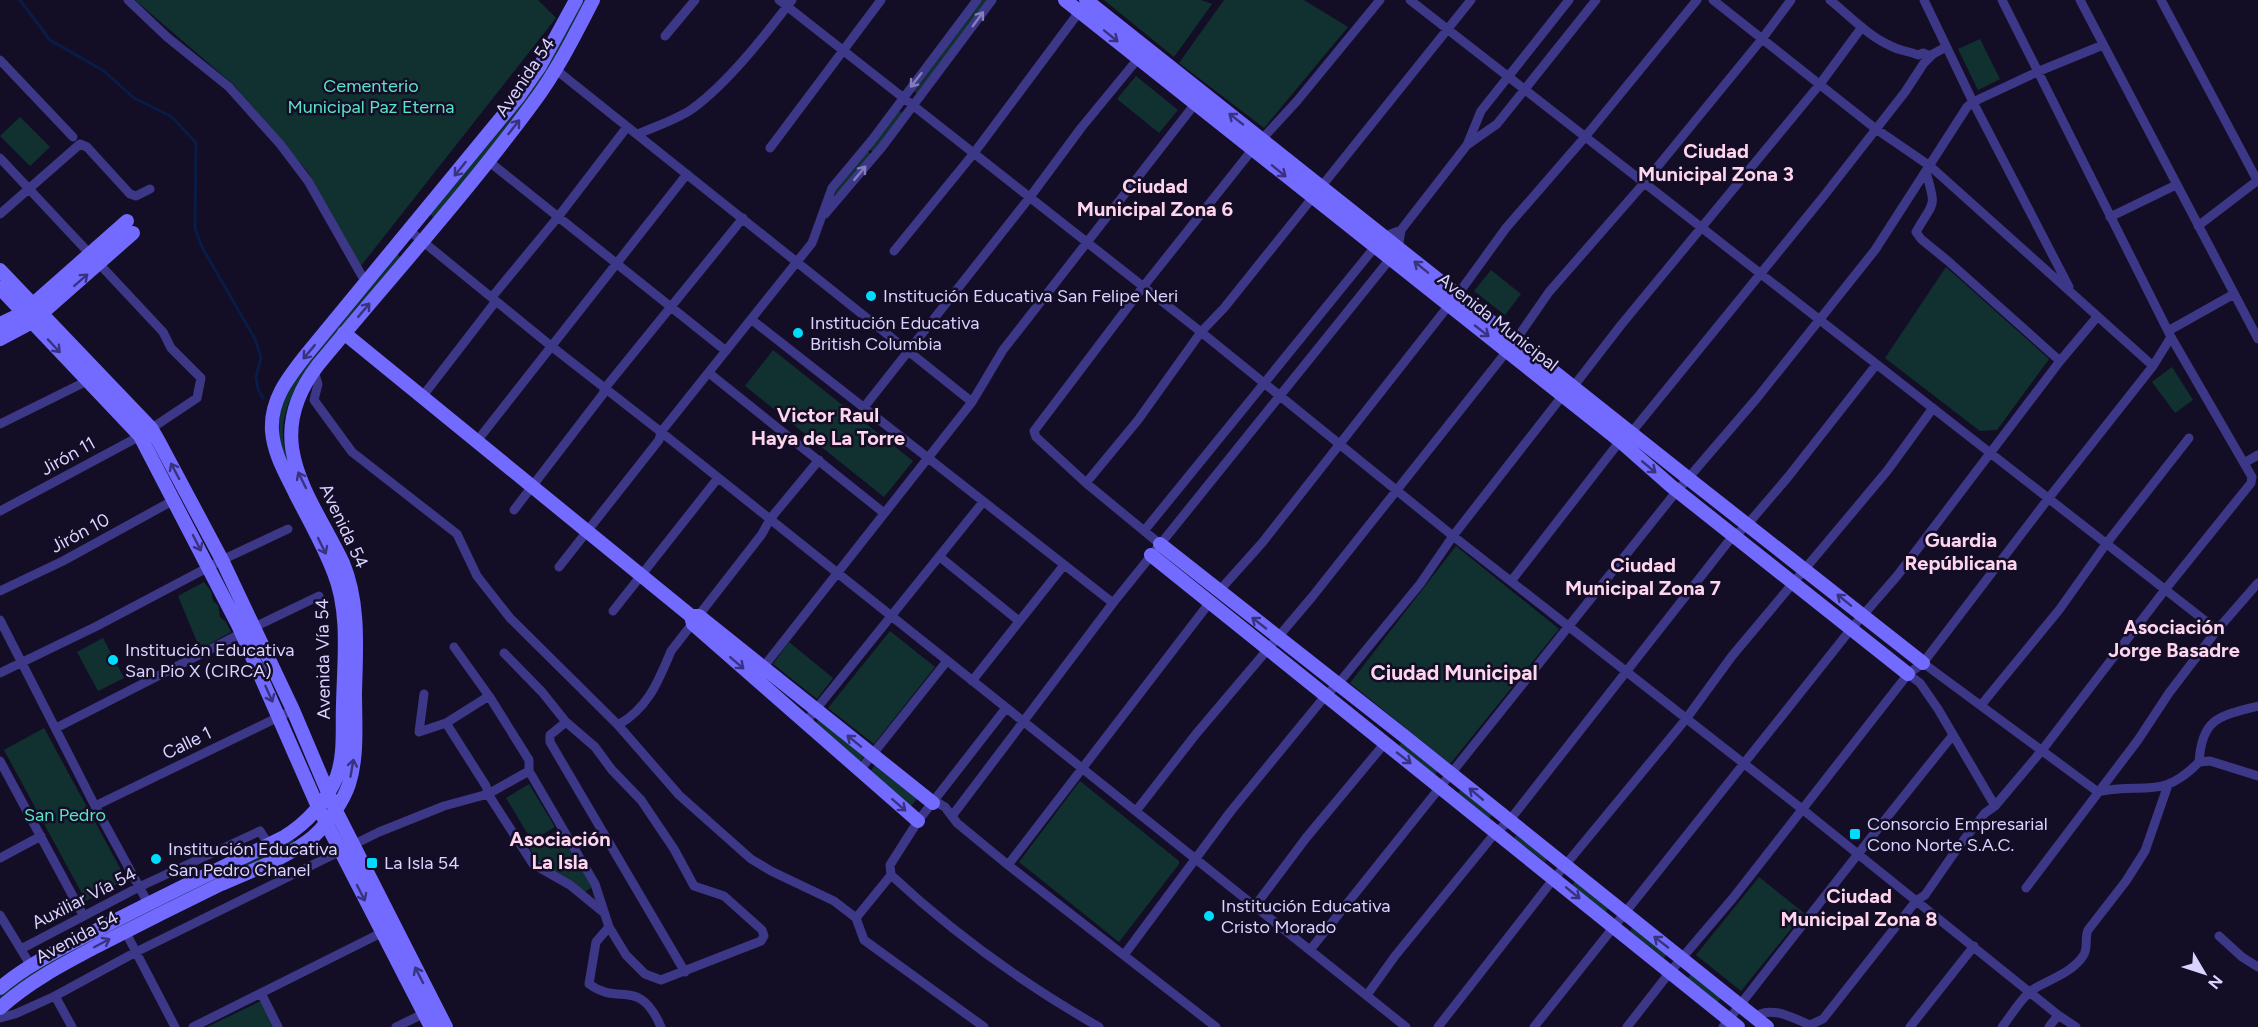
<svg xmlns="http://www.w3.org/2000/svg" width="2258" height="1027" viewBox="0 0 2258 1027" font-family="Figtree,sans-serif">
<rect width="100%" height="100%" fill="#130e26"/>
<path fill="#113131" d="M135 0H538L556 18 360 267 308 172 234 85Z
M581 0H589L562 50 528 101 435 219 430 214Z
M981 0H988L917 93 914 92Z
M1104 0H1201L1212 4 1174 57Z
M1224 0H1304L1348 27 1264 128 1179 63Z
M1980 39 2000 79 1978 90 1958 49Z
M1136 76 1178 110 1159 133 1117 99Z
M899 111 902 113 873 152 869 149Z
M20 117 50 147 30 166 0 136Z
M867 151 872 155 839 194H836L835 192Z
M397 254 402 258C381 283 360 307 340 332 319 357 293 382 285 415 278 441 289 467 300 489 325 537 345 566 351 620L350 747 344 780 342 779C350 748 348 716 348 684 349 652 352 620 345 588 329 518 246 453 294 378Z
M1946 267 2049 359 1997 430 1980 431 1885 358Z
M1491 270 1521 294 1505 315 1474 291Z
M773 350 913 461 884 497 745 386Z
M2172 367 2193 400 2175 413 2152 382Z
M1456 546 1559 629 1450 764 1350 683Z
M204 582 211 591 213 601 218 605 220 617 226 622 231 632 200 649 178 596Z
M890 631 935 667 874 744 828 708Z
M103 638 124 678 98 691 77 652Z
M789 642 833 678 817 699 773 664Z
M820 718 866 754 859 763 815 724Z
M44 728 126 879 86 901 4 750Z
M1401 743 1437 771 1435 775 1399 746Z
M875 765 917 799 911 806 870 772Z
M1080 781 1179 861V864L1119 942 1019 862Z
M529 784 555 827 532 841 506 798Z
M1460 790 1492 815 1489 818 1458 793Z
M558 830 592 887 585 892 537 861 529 847Z
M1516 835 1547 859 1545 862 1514 838Z
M293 839 295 842 0 1002V994C89 929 195 889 293 839Z
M1759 877 1804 913 1741 991 1696 955Z
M1575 881 1608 908 1606 912 1572 885Z
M1633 927 1667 954 1664 958 1630 931Z
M1691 974 1721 998 1718 1002 1688 978Z
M261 1001 275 1027H207Z"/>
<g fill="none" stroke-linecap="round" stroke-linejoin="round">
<path stroke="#081c45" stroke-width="3" d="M20 0 50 40 104 71 134 98 172 117 196 143 195 229 203 249 255 339 261 358 256 377 258 389 263 398"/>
<path stroke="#3d3787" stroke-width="9" d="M128 0 167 37 229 87 280 144 308 181 362 276 368 282
M779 0 1201 332 1453 536 1802 809 2058 1015 2076 1027
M1410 0 2217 630
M1713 0 1876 129 1930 166 2153 366
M1830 0C1850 16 1868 36 1891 46 1900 51 1909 51 1918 55L1923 53 1931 56
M1924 0 1973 102 2069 287
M2080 0 2258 339
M2161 0 2258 182
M665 36 695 0
M0 60 73 137
M555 69 972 402
M638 134C656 126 676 120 692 109 728 83 765 35 792 0
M1467 145 1497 124 1596 0
M770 148 881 0
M0 158 163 332 171 348 201 378 197 398 140 436 0 511
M487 160 726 351
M1926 172C1937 210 1934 200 1916 232L1921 239 1948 261 2060 361
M0 214 80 144 87 147 130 194 136 196 150 189
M825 214 882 147 992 0
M2110 217 2176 185
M2198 226 2258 180
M410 231 551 346 661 432 1406 1027
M894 251 974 153 1082 8
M492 297 558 217 627 127
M752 320 1113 603
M2168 331 2234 294
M314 371 318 384 314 400 352 452 457 534 477 576 510 618 618 725 679 795 751 859 771 871 834 901 856 918 864 940 984 1027
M709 373 884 513
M422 397 496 301
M865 406 1030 197 1081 128 1141 55
M0 424 87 381
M477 441 687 174
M2244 463 2258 455
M1086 483 1138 420 1201 332 1224 308 1471 0
M514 510 603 394 605 388 743 218
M1144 531 1383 237 1401 230
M1160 544 1086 483 1036 437 1034 431 1143 287 1252 150 1297 101 1380 0
M940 557 1019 621
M559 567 659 440 661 432 812 243 832 188 872 140 977 0
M1512 580 1620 441 1631 433 1823 197 1905 92 1924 63 1933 54 1946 47
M0 591 63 561 174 500
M1219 591 1262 543 1464 286 1506 228 1585 137 1697 0
M613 611 718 478
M0 620 95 806 148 903
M454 647 489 696 529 760V771L595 884 609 927 626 955 645 974 661 980 761 941 764 936 762 930 724 896 694 886 674 849 641 800 612 770 595 747 566 722 542 692 504 653
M1923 663 2098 792C2142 781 2160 802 2199 762 2202 717 2220 716 2258 706
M761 670 972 402 1003 350 1198 100
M0 673 97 626 222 560 288 529
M1908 674 1920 683 1938 709 1995 806
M972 681 1064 565
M424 694 419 732 446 723 489 696
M1982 704 2059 610 2106 544 2189 438
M566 722 550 735V742L685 972
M446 723 486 786 488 794 533 864 570 885 603 912
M805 723 983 502
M618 725C648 708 658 682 671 651L762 534 770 519 819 460
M56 728 242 633 319 596
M0 761 83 915
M2199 762 2210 761 2258 776
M860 770 947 661
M933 803H938L945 807 957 823 1008 865 1216 1027
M95 806 293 710
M1136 811 1196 734 1312 597 1515 341 1549 292 1645 182 1762 39 1791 0
M952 816 1113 603 1398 249 1401 230 1467 145 1481 111 1569 0
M0 858 41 836
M1008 865 1210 602
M891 875C954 934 1024 984 1099 1027
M2026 888 2138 740 2169 693 2217 630 2258 583
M1255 906 1306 838 1385 743
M0 915 31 966
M856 918 891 875 890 865 918 821 1006 708
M609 927 596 942 589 984C620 1007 639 976 661 1027
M125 931 175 1027
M2219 936 2242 957 2258 967
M21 949 139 887 260 831 269 845
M1310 950 1672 497 1757 398 1875 250 1967 107 1973 102 2037 72 2103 45
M1124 955 1231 811 1326 695 1338 684 1420 584 1453 536 1563 395 1573 387 1621 325 1820 84 1862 27
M261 993 278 1027
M1367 995 1395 956 1496 832 1509 821 1728 542 1747 525 1788 477 1876 365
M55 996 72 1027
M1754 1017C1772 1005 1792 1018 1810 1025L1823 1019 1916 901 1925 895 1959 846 1985 813 1995 806 2043 749 2164 591 2251 483 2252 477 2171 337 2002 0
M0 1018 15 1014 55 996 136 952 379 832 444 806 488 794 529 771
M193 1027 387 930
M396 1027 429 1011
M1438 1027 1548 886 1686 719 1732 656 1887 471 1933 408
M1534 1027 1851 629 1897 576 2060 361 2097 317
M1627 1027 1670 972 1733 898 1908 674 1923 663 2048 499 2153 366 2171 337
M1723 1027C1799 929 1875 831 1953 735
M1910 1027 1974 946
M2002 1027C2011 1016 2020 999 2032 990 2048 980 2072 973 2083 956 2089 948 2084 939 2088 930L2126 881 2145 851 2168 785
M2049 1027 2058 1015"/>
<path stroke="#736aff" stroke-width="14" d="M1065 0 1620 441 1671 486 1908 674
M1086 0 1689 479 1923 663
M0 270 151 428 158 440 222 560 293 710 335 809 446 1027
M0 288 140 436 238 625 318 807 431 1027
M0 324 23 313 127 221
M344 333 691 616 693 624 918 821
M0 339 32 322 133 233
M1160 544 1404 736 1767 1027
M1151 555 1738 1027
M691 616H699L933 803
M0 988C29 963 65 947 99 929 160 897 222 868 284 837 307 823 327 801 337 776 345 753 342 727 343 704 344 661 350 613 334 573 324 546 309 520 296 495 286 474 274 455 272 431 270 400 288 378 306 355L519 96 540 66 576 0
M0 1008C31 980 67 962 103 943 142 923 182 903 221 884 251 871 289 857 314 836 328 823 343 802 349 784 358 756 355 722 355 693 356 650 360 604 343 563 309 493 260 440 318 365 390 278 466 194 533 103 557 71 575 35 593 0"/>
</g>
<defs><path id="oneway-shaft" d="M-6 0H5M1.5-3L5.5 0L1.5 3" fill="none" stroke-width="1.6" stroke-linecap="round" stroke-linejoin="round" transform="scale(1.5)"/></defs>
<g stroke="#847dbd">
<use href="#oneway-shaft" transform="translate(978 19) rotate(-54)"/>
<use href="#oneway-shaft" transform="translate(916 80) rotate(128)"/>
<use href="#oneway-shaft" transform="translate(860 173) rotate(-50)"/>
</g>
<g stroke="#39337d">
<use href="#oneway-shaft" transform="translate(1111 36) rotate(39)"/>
<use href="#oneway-shaft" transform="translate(1236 119) rotate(-142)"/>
<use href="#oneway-shaft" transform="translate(514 127) rotate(-52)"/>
<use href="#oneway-shaft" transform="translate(460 169) rotate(129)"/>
<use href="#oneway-shaft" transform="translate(1279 171) rotate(39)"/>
<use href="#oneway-shaft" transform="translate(1421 267) rotate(-141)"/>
<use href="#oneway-shaft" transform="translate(81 280) rotate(-41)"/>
<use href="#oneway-shaft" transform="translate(364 310) rotate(-50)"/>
<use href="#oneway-shaft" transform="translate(1482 331) rotate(38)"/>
<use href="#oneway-shaft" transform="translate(54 346) rotate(47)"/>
<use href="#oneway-shaft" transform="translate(309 352) rotate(130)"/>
<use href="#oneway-shaft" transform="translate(1649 467) rotate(40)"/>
<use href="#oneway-shaft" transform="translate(175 471) rotate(-118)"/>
<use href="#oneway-shaft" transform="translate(302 480) rotate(-116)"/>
<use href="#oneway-shaft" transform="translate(197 543) rotate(63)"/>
<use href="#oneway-shaft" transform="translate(322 546) rotate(64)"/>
<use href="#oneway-shaft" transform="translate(1844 600) rotate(-141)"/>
<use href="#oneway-shaft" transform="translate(1259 623) rotate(-142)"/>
<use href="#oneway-shaft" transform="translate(737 663) rotate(41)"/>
<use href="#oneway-shaft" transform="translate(269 694) rotate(66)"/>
<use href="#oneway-shaft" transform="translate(854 741) rotate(-141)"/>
<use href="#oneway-shaft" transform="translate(1404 758) rotate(38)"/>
<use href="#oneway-shaft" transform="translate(352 768) rotate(-80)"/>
<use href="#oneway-shaft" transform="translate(1476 794) rotate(-140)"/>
<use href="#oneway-shaft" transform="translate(899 805) rotate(41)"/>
<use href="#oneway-shaft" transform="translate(361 893) rotate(63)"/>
<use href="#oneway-shaft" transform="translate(1573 893) rotate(39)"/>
<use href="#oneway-shaft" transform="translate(1661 942) rotate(-142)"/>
<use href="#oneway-shaft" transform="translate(102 943) rotate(-28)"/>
<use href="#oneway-shaft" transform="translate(419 975) rotate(-117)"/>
</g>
<g fill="#00dcfe" stroke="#130e26" stroke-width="2">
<circle cx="871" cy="296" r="6"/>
<circle cx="798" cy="333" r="6"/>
<circle cx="113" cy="660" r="6"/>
<rect x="1849" y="828" width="12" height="12" rx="3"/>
<circle cx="156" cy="859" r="6"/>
<rect x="366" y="857" width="12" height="12" rx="3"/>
<circle cx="1209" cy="916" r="6"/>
</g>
<g text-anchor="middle" stroke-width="5" stroke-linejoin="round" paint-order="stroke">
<g font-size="18" fill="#dad3ff" stroke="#130e26">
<text transform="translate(525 77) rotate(-56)" y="6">Avenida 54</text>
<text transform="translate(1498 322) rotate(38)" y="6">Avenida Municipal</text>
<text transform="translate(68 456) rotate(-29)" y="6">Jirón 11</text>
<text transform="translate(344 526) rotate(65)" y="6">Avenida 54</text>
<text transform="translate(80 533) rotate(-28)" y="6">Jirón 10</text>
<text transform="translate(323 659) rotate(-91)" y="6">Avenida Vía 54</text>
<text transform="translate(187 743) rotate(-26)" y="6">Calle 1</text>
<text transform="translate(84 898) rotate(-27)" y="6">Auxiliar Vía 54</text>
<text transform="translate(77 937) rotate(-28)" y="6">Avenida 54</text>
</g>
<g font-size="18" fill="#5ae4c7" stroke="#130e26">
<text x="371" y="92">Cementerio<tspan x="371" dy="21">Municipal Paz Eterna</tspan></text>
<text x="65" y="821">San Pedro</text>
</g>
<g font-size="18" fill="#dad3ff" stroke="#130e26" text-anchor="start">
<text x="883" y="302">Institución Educativa San Felipe Neri</text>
<text x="810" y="329">Institución Educativa<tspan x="810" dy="21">British Columbia</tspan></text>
<text x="125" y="656">Institución Educativa<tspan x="125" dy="21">San Pio X (CIRCA)</tspan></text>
<text x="1867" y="830">Consorcio Empresarial<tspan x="1867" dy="21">Cono Norte S.A.C.</tspan></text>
<text x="168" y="855">Institución Educativa<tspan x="168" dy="21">San Pedro Chanel</tspan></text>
<text x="384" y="869">La Isla 54</text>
<text x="1221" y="912">Institución Educativa<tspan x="1221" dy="21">Cristo Morado</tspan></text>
</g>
<g font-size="20" font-weight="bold" fill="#ffd5ee" stroke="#130e26">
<text x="1716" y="158">Ciudad<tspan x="1716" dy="23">Municipal Zona 3</tspan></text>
<text x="1155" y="193">Ciudad<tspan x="1155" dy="23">Municipal Zona 6</tspan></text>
<text x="828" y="422">Victor Raul<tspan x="828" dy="23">Haya de La Torre</tspan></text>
<text x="1961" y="547">Guardia<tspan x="1961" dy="23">Repúblicana</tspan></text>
<text x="1643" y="572">Ciudad<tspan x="1643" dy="23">Municipal Zona 7</tspan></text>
<text x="2174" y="634">Asociación<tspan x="2174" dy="23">Jorge Basadre</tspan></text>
<text x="560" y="846">Asociación<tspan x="560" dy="23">La Isla</tspan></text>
<text x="1859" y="903">Ciudad<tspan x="1859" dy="23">Municipal Zona 8</tspan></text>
</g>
<g font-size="21" font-weight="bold" fill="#ffd5ee" stroke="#130e26">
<text x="1454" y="680">Ciudad Municipal</text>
</g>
</g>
<g transform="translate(2204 973) rotate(129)" stroke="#130e26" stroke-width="4.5" paint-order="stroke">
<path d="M0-4.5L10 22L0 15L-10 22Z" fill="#dad3ff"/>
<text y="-9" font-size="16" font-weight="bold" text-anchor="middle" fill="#dad3ff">N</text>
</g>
</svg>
